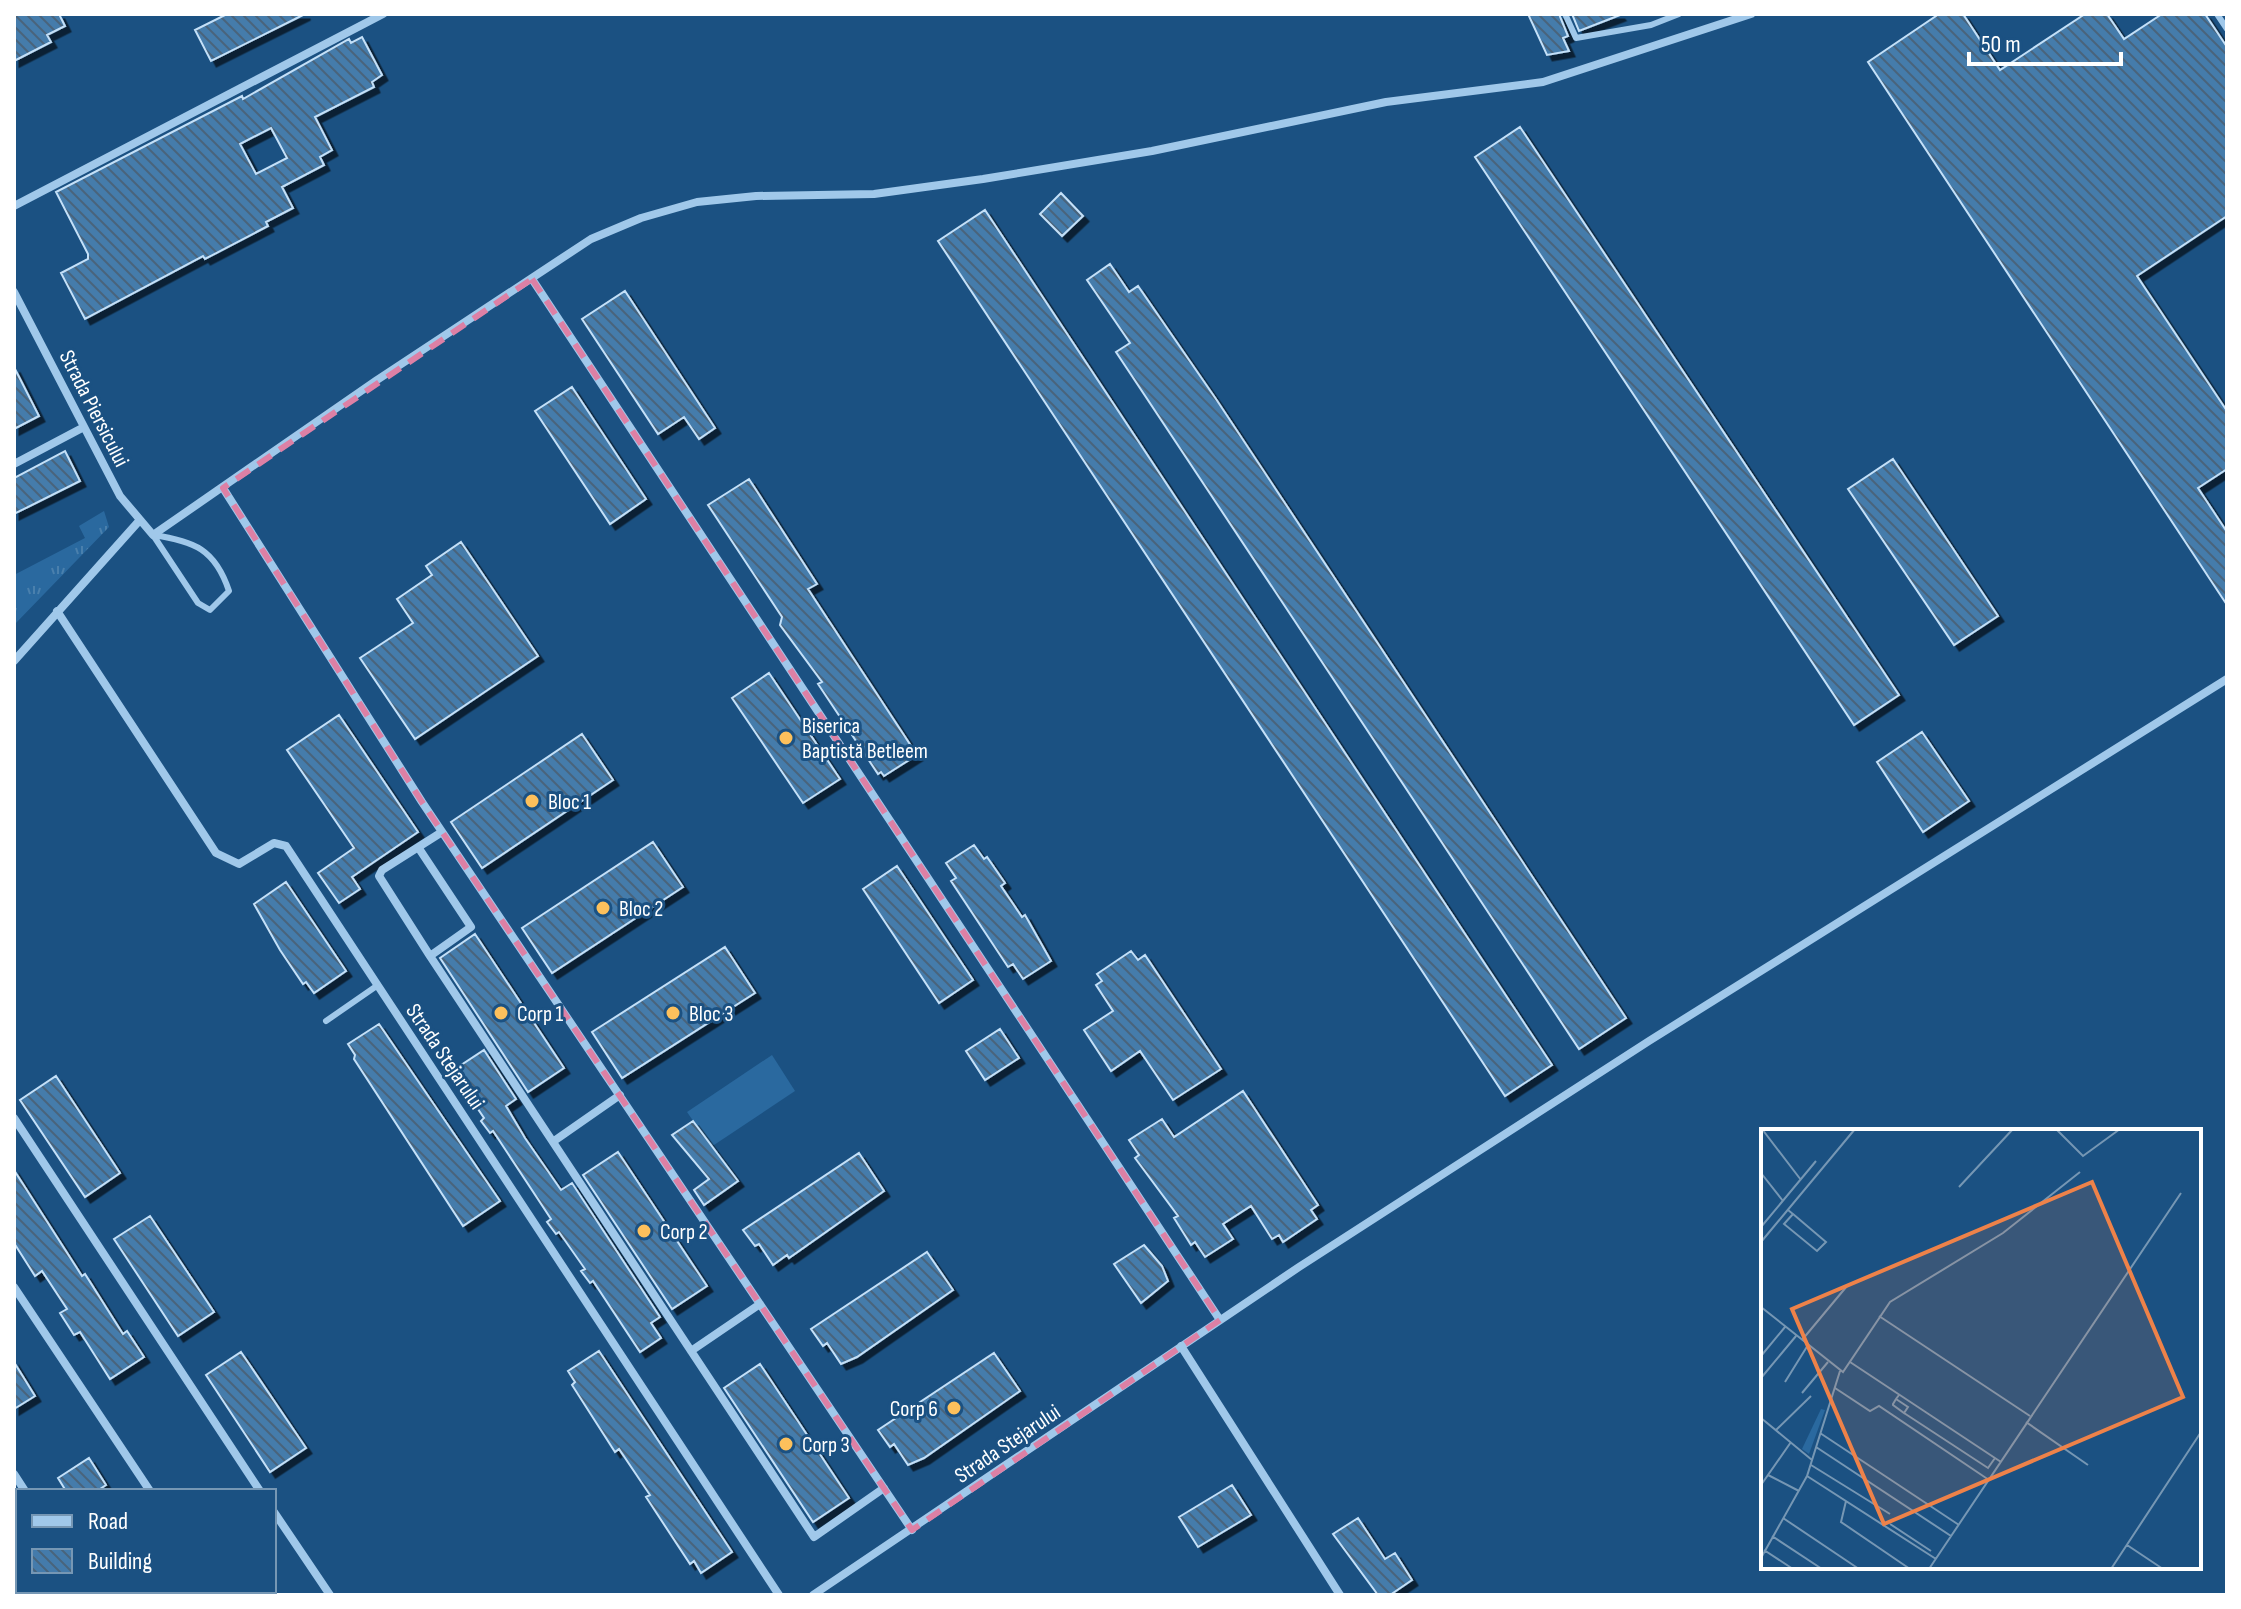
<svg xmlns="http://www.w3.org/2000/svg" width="2241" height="1609" viewBox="0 0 2241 1609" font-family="'Sofia Sans Condensed',sans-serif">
<defs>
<pattern id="grass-tufts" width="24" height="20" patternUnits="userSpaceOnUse" patternTransform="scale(2)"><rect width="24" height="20" fill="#2a699f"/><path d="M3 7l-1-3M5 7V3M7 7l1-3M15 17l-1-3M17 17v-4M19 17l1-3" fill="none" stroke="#4a80ad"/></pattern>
<pattern id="building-back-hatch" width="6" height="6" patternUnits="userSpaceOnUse" patternTransform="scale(2)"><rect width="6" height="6" fill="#447bab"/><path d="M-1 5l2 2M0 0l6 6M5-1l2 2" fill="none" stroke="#48647c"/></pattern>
<filter id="shadow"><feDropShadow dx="5.5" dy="5.5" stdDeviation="0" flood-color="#0009"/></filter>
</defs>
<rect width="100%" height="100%" fill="#1b5182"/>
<path fill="url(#grass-tufts)" d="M104 511 109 527 14 625V575L85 538 79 526Z"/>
<path fill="#2a699f" d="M772 1055 795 1091 711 1147 687 1112Z"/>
<path fill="url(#building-back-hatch)" stroke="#c4e0f8" stroke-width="2" fill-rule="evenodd" filter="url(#shadow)" d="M14 14H59L65 26 47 35 51 42 14 61Z
M227 14H305L211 61 195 30Z
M1528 14H1559L1568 36 1563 38 1569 51 1547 55Z
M1572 14H1619L1620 15 1579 31Z
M1939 14H1963L2000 70 2085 14H2107L2124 39 2162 14H2205L2227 47V216L2137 276 2227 411V469L2198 488 2227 532V605L1868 62Z
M362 37 382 75 372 82 374 87 315 117 332 150 320 157 324 165 282 187 293 208 266 222 268 226 205 259 203 256 85 319 61 273 88 259V254L56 192 242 96 243 99 349 39 351 43ZM271 128 287 158 256 174 240 144Z
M1520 127 1899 695 1854 725 1475 157Z
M1061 193 1083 216 1062 236 1040 214Z
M985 210 1552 1065 1505 1096 938 241Z
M1110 264 1129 292 1138 286 1216 399 1626 1018 1579 1049 1116 352 1130 343 1087 280Z
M625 291 715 428 699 439 684 417 658 434 582 319Z
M14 367 39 416 14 429Z
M572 387 646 499 610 524 535 411Z
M65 451 80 481 14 514V478Z
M1893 459 1998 616 1954 645 1848 489Z
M749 479 817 584 808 589 917 755 884 776 881 772 878 774 818 684 822 682 780 625 782 617 708 505Z
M461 542 538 656 415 739 360 658 413 623 397 599 432 575 426 566Z
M769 673 840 779 803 803 732 698Z
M339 715 418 832 352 877 360 889 339 903 318 873 354 848 287 750Z
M1922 732 1969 801 1923 832 1877 762Z
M582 734 613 780 482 868 451 822Z
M653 842 683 887 552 973 522 928Z
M974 845 984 859 987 857 1005 883 1001 886 1022 917 1025 915 1051 961 1023 979 1013 964 1008 967 951 881 956 878 946 863Z
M897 866 973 980 939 1003 863 889Z
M286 882 346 971 314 993 306 982 303 984 280 950 254 904Z
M475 934 564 1068 528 1092 440 958Z
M725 947 755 993 622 1078 592 1032Z
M1131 951 1138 960 1145 955 1221 1069 1173 1100 1140 1051 1111 1071 1084 1030 1113 1011 1096 985 1102 981 1097 974Z
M379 1024 500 1201 463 1226 354 1059 355 1055 348 1044Z
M1000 1029 1019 1058 985 1080 966 1051Z
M484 1050 516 1099 506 1106 525 1138 561 1190 572 1183 660 1317 651 1323 661 1338 640 1352 593 1281 590 1283 581 1271 585 1269 559 1232 556 1234 547 1222 551 1219 493 1131 490 1133 481 1121 484 1118 452 1071Z
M56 1076 120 1173 85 1197 20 1100Z
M1243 1091 1318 1205 1311 1210 1317 1219 1283 1242 1279 1235 1272 1239 1251 1206 1223 1224 1233 1239 1205 1257 1195 1242 1191 1245 1174 1218 1178 1216 1135 1158 1139 1155 1129 1140 1162 1119 1174 1137Z
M693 1121 738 1181 704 1205 694 1190 709 1179 672 1135Z
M618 1152 707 1286 672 1309 583 1175Z
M859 1153 884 1191 789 1258 787 1255 773 1265 759 1244 755 1246 743 1230Z
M14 1170 82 1276 85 1274 123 1334 127 1331 144 1357 110 1379 80 1332 74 1335 60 1313 67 1309 42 1271 35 1276 14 1243Z
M150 1216 214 1312 178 1336 114 1239Z
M1144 1245 1162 1266 1168 1281 1141 1303 1114 1264Z
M927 1252 953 1290 857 1357 841 1364 827 1343 823 1346 811 1329Z
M599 1351 732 1552 701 1573 694 1561 690 1564 646 1497 650 1495 619 1449 615 1452 572 1385 575 1382 568 1371Z
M241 1352 306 1448 270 1472 206 1375Z
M994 1353 1020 1391 924 1458 908 1465 894 1444 890 1447 878 1430Z
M14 1362 35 1396 14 1409Z
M760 1364 849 1498 813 1522 724 1388Z
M89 1458 106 1485 97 1491H66L58 1478Z
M1232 1485 1251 1515 1198 1547 1179 1517Z
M1358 1518 1385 1559 1395 1553 1412 1580 1390 1595H1378L1333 1534Z"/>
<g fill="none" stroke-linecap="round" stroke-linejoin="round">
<path stroke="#a0c8ea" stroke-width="6" d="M1565 14 1576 38 1651 25 1679 14
M2217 14 2227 29
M153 535C194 541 215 549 229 591L210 610 198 603Z
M326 1021 378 985"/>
<path stroke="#a0c8ea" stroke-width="8" d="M14 206 383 14
M532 279 1220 1320
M14 292 120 496 153 535 377 380 591 239 641 218 697 202 756 196 874 194 983 179 1152 151 1386 102 1543 82 1751 14
M14 464 84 427
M223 488 422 802 912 1530
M57 611 216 853 239 864 274 843 286 846 779 1595
M14 661 139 521
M418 847 471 927 430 956 379 876 382 870 442 832
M430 956 814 1537 884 1488
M14 1118 260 1491
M554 1141 620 1095
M14 1287 150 1491
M1181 1346 1340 1595
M691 1351 760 1304
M14 1474 25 1491
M274 1512 330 1595
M216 1591 219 1595
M813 1595 1299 1267 1649 1041 2227 679"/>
</g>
<path fill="none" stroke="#dd80a5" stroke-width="6" stroke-dasharray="16 10" stroke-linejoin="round" d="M532 279 1220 1320 912 1530 422 802 223 488Z"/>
<g fill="#fcc05c" stroke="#1b5182" stroke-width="3">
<circle cx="786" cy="738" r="8"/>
<circle cx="532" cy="801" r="8"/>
<circle cx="603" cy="908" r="8"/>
<circle cx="501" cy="1013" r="8"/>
<circle cx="673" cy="1013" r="8"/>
<circle cx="644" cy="1231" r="8"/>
<circle cx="954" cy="1408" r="8"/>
<circle cx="786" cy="1444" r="8"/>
</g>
<g text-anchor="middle" stroke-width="6" stroke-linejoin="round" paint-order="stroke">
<g font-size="22" fill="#fff" stroke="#1b5182">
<text transform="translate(95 408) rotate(63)" y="8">Strada Piersicului</text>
<text transform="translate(446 1056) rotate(56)" y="8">Strada Stejarului</text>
<text transform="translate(1007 1443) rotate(-34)" y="8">Strada Stejarului</text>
</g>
<g font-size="22" fill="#fff" stroke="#1b5182" text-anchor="start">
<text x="802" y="733">Biserica<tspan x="802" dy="25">Baptistă Betleem</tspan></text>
<text x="548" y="809">Bloc 1</text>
<text x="619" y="916">Bloc 2</text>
<text x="517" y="1021">Corp 1</text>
<text x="689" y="1021">Bloc 3</text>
<text x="660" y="1239">Corp 2</text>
<text x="938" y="1416" text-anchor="end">Corp 6</text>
<text x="802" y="1452">Corp 3</text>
</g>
</g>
<g transform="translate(1761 1129)">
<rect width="440" height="440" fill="#1b5182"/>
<path d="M60 280 64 281 48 325 41 320Z" fill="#2a699f"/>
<path fill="none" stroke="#7697b4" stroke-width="2" d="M1 0 40 51M295 0 322 27 359 0M0 44 22 72M198 58 252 0M27 81 32 85 23 95 56 122 65 113 32 85M0 98 55 32M0 113 94 0M0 178 82 243 129 173 242 104 319 43M118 187 269 287M41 211 86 157M0 227 24 198M89 233 240 333M0 249 35 207M24 253 47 216M74 259 109 282 118 277 228 351M41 264 67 233M135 270 147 278 143 284 132 276V275L135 270 138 266M143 284 227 339 234 329M0 289 51 331M265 293 327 336M15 301 50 267M59 304 198 396M55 318 190 407M50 336 129 385M7 346 38 362M46 347 175 430M0 356 30 313M85 372 80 393 149 440M22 389 98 440M129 395 170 422M11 407 61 440M366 416 402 440M3 421 32 440M0 429 46 347 79 242M168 440 420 64M350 440 440 303"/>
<path fill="#ee8249" fill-opacity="0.15" stroke="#ee8249" stroke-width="4" d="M331 53 422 268 123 395 31 180Z"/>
<rect width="440" height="440" fill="none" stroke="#fff" stroke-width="4"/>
</g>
<rect width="2241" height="1609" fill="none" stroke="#ffffff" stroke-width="32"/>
<rect x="16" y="1489" width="260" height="104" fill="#1b5182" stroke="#7697b4" stroke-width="2"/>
<rect x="32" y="1515" width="40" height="12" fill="#a0c8ea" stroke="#7697b4" stroke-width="2"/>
<text x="88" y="1529" font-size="24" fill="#ffffff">Road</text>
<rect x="32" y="1549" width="40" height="24" fill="url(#building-back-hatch)" stroke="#7697b4" stroke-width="2"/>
<text x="88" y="1569" font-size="24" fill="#ffffff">Building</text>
<path d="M1969 52v12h152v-12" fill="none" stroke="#ffffff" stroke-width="4"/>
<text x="1981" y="52" font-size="24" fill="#ffffff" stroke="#1b5182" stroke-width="6" paint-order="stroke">50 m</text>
</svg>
